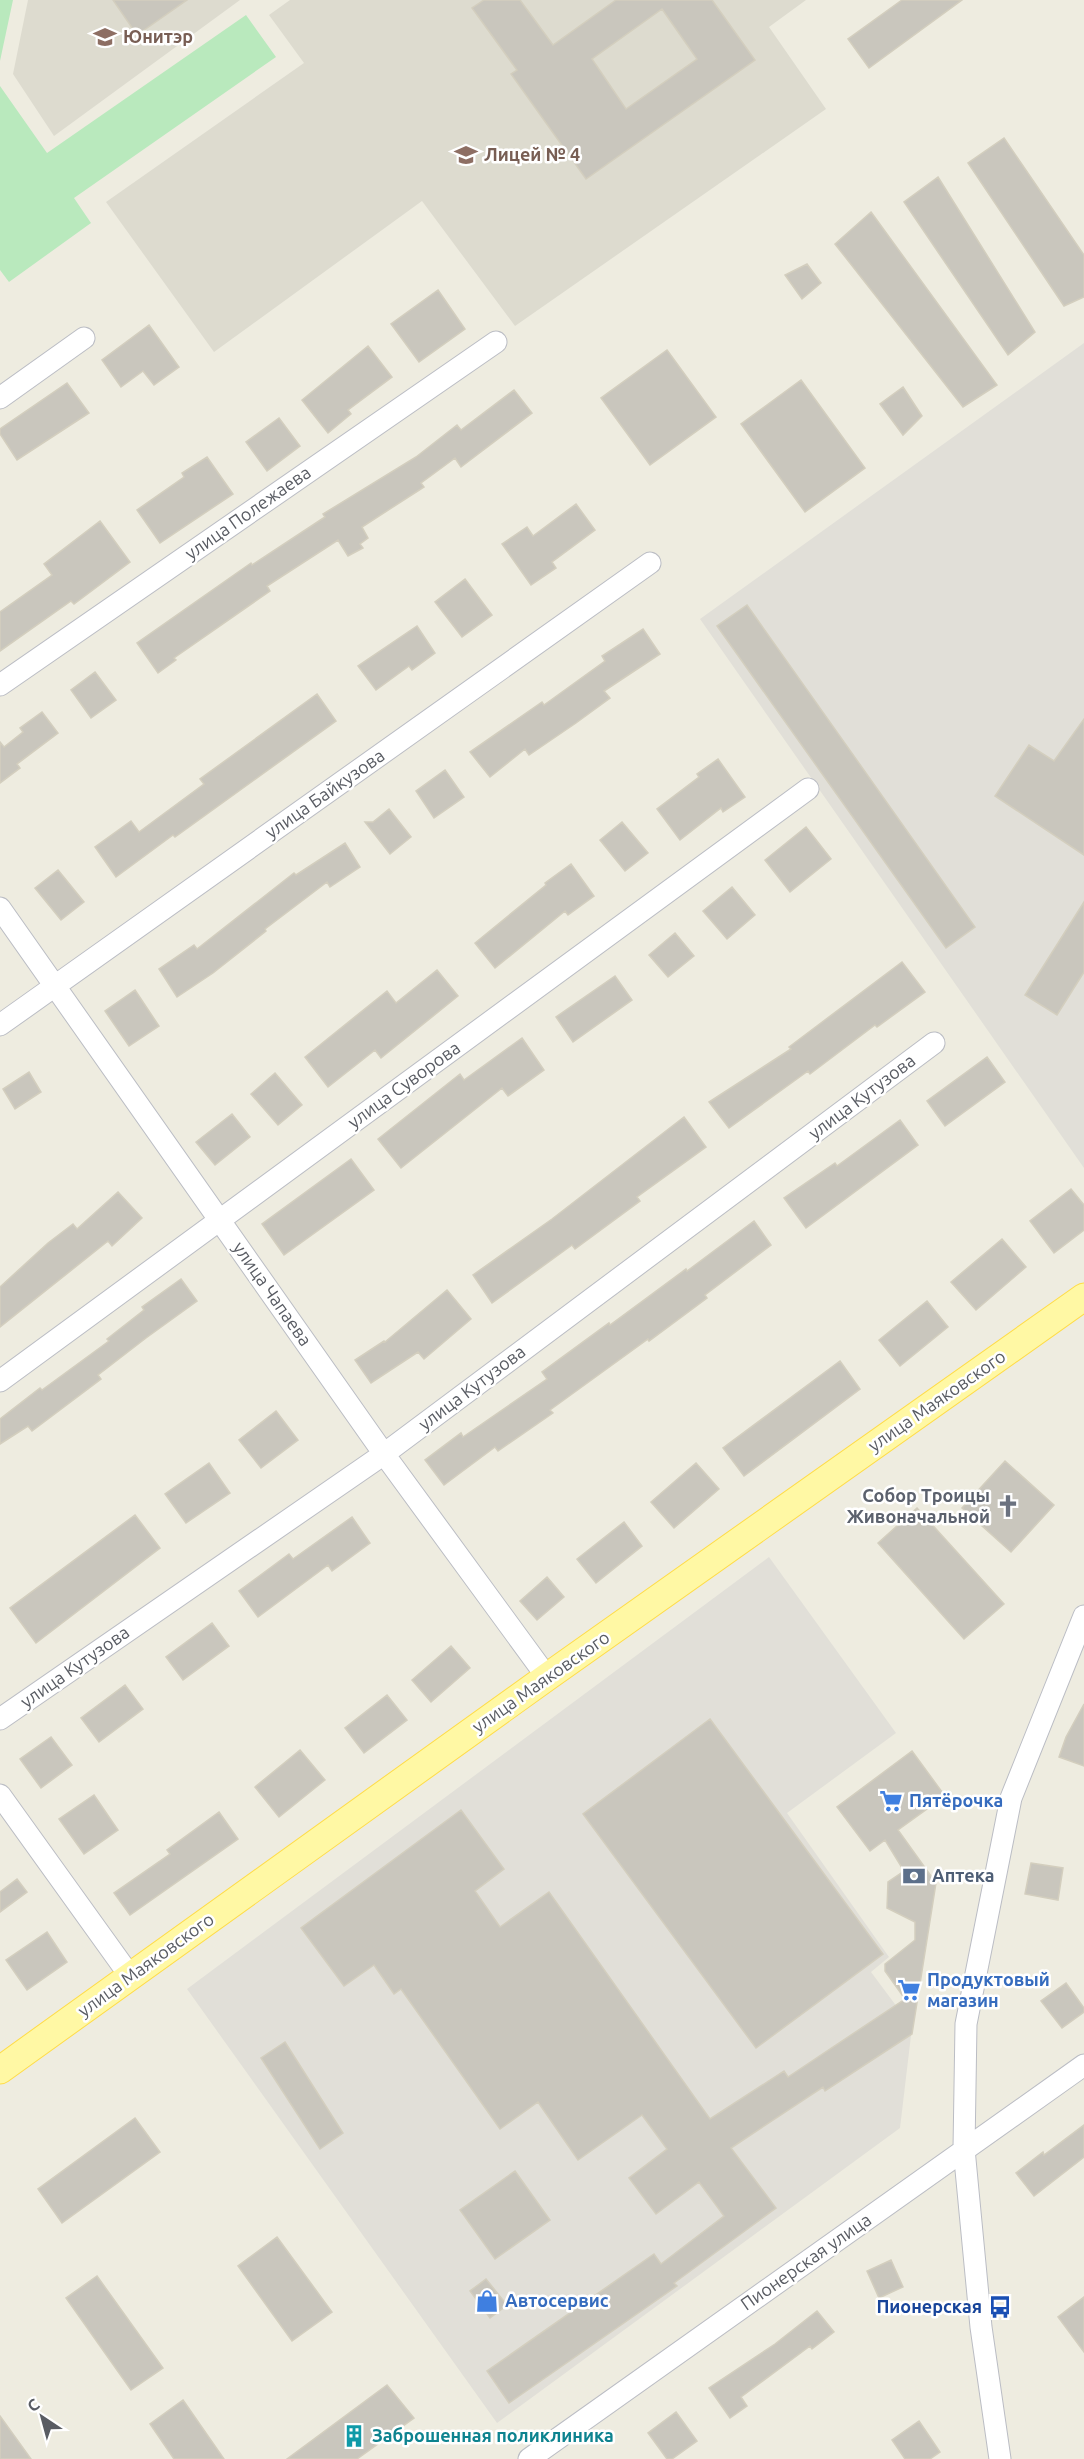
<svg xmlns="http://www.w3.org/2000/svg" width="1084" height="2459" viewBox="0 0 1084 2459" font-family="Ubuntu,sans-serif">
<rect width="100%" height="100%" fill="#eeece0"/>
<path fill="#e1dfd8" d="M1084 343V1168L700 619Z
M769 1557 896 1733 787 1813 889 1957 871 1972 912 2027 900 2128 497 2423 187 1989Z"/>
<path fill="#dddbcf" d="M28 0H240L54 136 13 74Z
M290 0H806L769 27 826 109 515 326 422 201 214 352 106 202 304 63 269 15Z"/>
<path fill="#b9e9bd" d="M0 0H13L0 61Z
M246 15 276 57 74 198 91 223 9 282 0 270V86L47 153Z"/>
<path fill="#c9c6bd" stroke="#d3cebe" stroke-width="1.5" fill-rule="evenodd" d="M113 0H187L137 35Z
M484 0H520L553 45 616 0H712L755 60 586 179 511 74 517 70 472 8ZM662 9 697 59 626 109 592 59Z
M902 0H962L869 68 848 39Z
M1004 138 1084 255V297L1064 306 968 163Z
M938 177 1035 332 1008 355 904 202Z
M871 212 997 385 963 407 835 244Z
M807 264 821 283 802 299 785 275Z
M438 290 465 329 419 362 391 324Z
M149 325 179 367 154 385 143 371 121 387 102 360Z
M368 346 392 377 348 410 351 414 328 433 302 400Z
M667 350 716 417 650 465 601 398Z
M801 380 865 468 805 512 741 424Z
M67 383 89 413 17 460 0 434V429Z
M903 387 922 416 903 435 880 404Z
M514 390 532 413 461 467 455 458 421 483 424 487 362 527 368 538 360 544 363 548 348 556 338 540 267 586 270 591 174 658 176 660 158 673 137 643 251 563 252 565 325 517 323 514 416 457 457 425 461 430Z
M279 418 300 446 267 471 246 442Z
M207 457 233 494 160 543 137 510 184 477 182 473Z
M576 504 595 530 552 562 556 568 531 585 502 544 527 527 533 536Z
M100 521 130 562 74 604 71 601 0 651V612L52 575 44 564Z
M465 579 492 615 462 637 435 602Z
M747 605 975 927 946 948 717 626Z
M417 626 435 653 412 670 409 666 376 690 358 666Z
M643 629 660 654 604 691 610 698 576 723 529 755 525 749 490 777 470 752 542 702 544 705 605 661 602 656Z
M95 672 116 700 91 718 71 690Z
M317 694 336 721 175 837 173 835 116 877 95 847 131 821 139 832 204 784 200 779Z
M42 712 58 733 17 764 20 768 0 783V742L4 747 23 732 20 728Z
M1084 719V855L995 796 1029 745 1054 761Z
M718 759 745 797 723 812 721 808 680 840 657 809 699 777 697 774Z
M445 770 464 797 434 818 416 791Z
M389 809 411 837 390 854 365 822H373Z
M622 822 648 853 625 871 600 840Z
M806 827 831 859 790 892 765 860Z
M345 843 360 867 330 887 327 882 265 929 266 931 213 973 177 997 159 969 194 945 197 949 294 873 296 875Z
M571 864 594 896 568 915 565 911 495 968 475 943 546 885 545 883Z
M58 870 84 902 61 920 35 888Z
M732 887 755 915 727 939 703 911Z
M1084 902V972L1057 1015 1025 995Z
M675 933 694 956 668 977 649 955Z
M902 962 925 992 877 1027 875 1025 810 1074 808 1071 729 1128 709 1102 791 1049 789 1047Z
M437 970 458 996 381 1058 375 1050 328 1087 305 1057 387 991 396 1003Z
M615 976 632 1000 573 1042 556 1017Z
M135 990 159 1026 129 1046 105 1011Z
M522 1038 544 1070 508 1096 502 1088 401 1168 378 1139 460 1074 464 1080Z
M987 1057 1005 1082 945 1126 927 1101Z
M29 1072 41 1092 15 1109 3 1089Z
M275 1073 302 1105 278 1125 251 1094Z
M232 1114 250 1137 215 1165 196 1142Z
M684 1117 706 1147 637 1197 640 1201 575 1249 572 1245 492 1303 473 1275 552 1219Z
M900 1120 918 1145 806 1228 784 1198 835 1163 837 1166Z
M351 1159 374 1190 284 1255 262 1224Z
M1071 1189 1084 1205V1230L1054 1253 1030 1221Z
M118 1192 142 1218 112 1246 108 1241 0 1327V1287L48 1243 73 1224 77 1229Z
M754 1221 771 1245 705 1295 707 1298 649 1341 648 1339 550 1410 553 1413 498 1451 495 1447 444 1485 425 1460 461 1433 463 1437 547 1379 542 1372 609 1323 610 1325 686 1269 687 1271Z
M1002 1239 1026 1267 976 1310 951 1282Z
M181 1279 197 1301 146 1338 98 1375 101 1379 32 1431 28 1426 0 1444V1419L40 1388 42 1390 109 1341 107 1339 144 1310 142 1307Z
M447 1290 471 1319 424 1359 418 1352 371 1383 355 1360 384 1341 385 1342Z
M927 1301 948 1327 900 1366 879 1340Z
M840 1361 860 1389 744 1476 723 1448Z
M276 1411 298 1440 261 1468 239 1440Z
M1005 1461 1054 1505 1011 1552 962 1508Z
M209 1463 230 1493 186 1523 165 1494Z
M696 1463 719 1489 674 1528 651 1502Z
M917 1508 1004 1604 964 1639 878 1543Z
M135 1515 160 1548 36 1643 10 1608Z
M352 1517 370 1543 332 1571 328 1565 258 1617 239 1591 289 1554 293 1559Z
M624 1522 642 1546 596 1583 577 1559Z
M547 1577 564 1597 537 1620 520 1601Z
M212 1623 229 1646 183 1680 166 1657Z
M451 1646 470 1668 431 1702 412 1680Z
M125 1685 143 1709 99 1742 81 1718Z
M387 1695 407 1720 364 1753 345 1728Z
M1084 1704V1766L1059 1757 1066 1737Z
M710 1719 883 1954 756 2048 583 1814Z
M51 1737 72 1765 41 1788 20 1759Z
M300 1750 325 1780 279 1817 255 1787Z
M912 1751 945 1796 898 1830 936 1883 912 2034 825 2091 823 2087 731 2148 776 2208 674 2283 677 2286 509 2403 487 2371 654 2254 661 2264 724 2216 699 2182 656 2214 629 2178 667 2149 642 2115 578 2160 538 2102 500 2129 401 1989 394 1994 374 1965 344 1986 301 1928 461 1810 504 1869 475 1891 500 1927 549 1892 710 2119 784 2071 788 2077 905 1999 885 1971V1964L915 1940V1922L887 1908 888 1882 904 1871 885 1840 870 1851 837 1807Z
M94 1795 118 1830 84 1854 59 1819Z
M219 1812 238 1839 130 1915 114 1893 170 1854 167 1850Z
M1031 1863 1063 1868 1058 1900 1025 1894Z
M17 1879 27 1892 0 1912V1892Z
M47 1932 67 1962 27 1990 6 1960Z
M1066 1983 1084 2008V2012L1062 2028 1041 2001Z
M285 2042 343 2133 320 2149 261 2058Z
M135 2118 160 2152 62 2223 38 2189Z
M1084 2125V2157L1034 2196 1016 2173 1043 2152 1044 2155Z
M515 2171 550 2220 495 2259 460 2210Z
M277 2237 332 2312 292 2341 238 2266Z
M891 2260 903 2287 879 2298 867 2271Z
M97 2276 163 2368 131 2390 66 2298Z
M486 2279 507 2305 490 2318 470 2291Z
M1084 2297V2352L1058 2317Z
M817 2311 834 2332 812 2349 810 2346 741 2397 747 2406 730 2418 709 2388 775 2344Z
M387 2385 414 2418 357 2459H287Z
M183 2400 224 2459H174L150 2424Z
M676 2412 697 2441 672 2459H667L648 2433Z
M0 2416 31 2459H0Z
M919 2421 940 2452 930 2459H905L892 2440Z"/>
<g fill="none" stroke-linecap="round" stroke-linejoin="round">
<g stroke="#bbbdc4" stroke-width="23">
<path id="minor" d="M0 398 84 338
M0 685 496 342
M0 908 384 1454 547 1677
M0 1025 650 563
M0 1381 808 789
M0 1719 384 1454 934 1043
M0 1795 130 1976
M529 2459 1084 2065
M1000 2459 981 2327 964 2149 966 2024 1011 1798 1084 1616"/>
</g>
<g stroke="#ffdc48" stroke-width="29">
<path id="major" d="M0 2070 547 1677 1084 1297"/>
</g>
<use href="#minor" stroke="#fff" stroke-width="21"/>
<use href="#major" stroke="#fff8a4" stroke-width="27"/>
</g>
<defs>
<g id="school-bare" transform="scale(1.8)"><path d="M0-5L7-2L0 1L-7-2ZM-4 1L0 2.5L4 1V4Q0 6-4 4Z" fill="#8d6e63" stroke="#fff" stroke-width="2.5" paint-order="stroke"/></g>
<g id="church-bare" transform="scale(1.8)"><path d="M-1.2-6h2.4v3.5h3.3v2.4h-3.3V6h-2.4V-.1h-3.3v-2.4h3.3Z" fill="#6b7280" stroke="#fff" stroke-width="2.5" paint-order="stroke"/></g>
<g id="supermarket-bare" transform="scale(1.8)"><path d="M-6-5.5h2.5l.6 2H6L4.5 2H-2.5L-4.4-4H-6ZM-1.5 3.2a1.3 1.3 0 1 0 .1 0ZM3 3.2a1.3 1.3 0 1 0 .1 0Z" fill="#3f7fe0" stroke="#fff" stroke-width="2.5" paint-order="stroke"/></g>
<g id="bank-bare" transform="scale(1.8)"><path d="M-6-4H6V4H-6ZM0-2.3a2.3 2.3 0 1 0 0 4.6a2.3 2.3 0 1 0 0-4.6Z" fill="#5c6f8a" stroke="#fff" stroke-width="2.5" paint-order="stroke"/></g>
<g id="shop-bare" transform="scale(1.8)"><path d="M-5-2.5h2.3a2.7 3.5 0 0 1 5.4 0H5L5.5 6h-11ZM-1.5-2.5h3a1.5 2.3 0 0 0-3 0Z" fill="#3f7fe0" stroke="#fff" stroke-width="2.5" paint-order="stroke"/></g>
<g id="bus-bare" transform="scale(1.8)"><path d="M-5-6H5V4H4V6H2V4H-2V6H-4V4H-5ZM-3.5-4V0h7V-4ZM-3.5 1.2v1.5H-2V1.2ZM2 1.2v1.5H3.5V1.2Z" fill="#1a4fb4" stroke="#fff" stroke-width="2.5" paint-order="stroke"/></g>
<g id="building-bare" transform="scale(1.8)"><path d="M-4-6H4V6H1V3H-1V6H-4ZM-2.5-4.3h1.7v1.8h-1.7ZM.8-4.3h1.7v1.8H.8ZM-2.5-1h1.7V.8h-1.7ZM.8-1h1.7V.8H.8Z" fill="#0f9aa8" stroke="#fff" stroke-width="2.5" paint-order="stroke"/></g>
</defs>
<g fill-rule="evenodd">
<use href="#school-bare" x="105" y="37"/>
<use href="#school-bare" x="466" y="155"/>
<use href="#church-bare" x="1008" y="1506"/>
<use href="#supermarket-bare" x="891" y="1801"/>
<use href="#bank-bare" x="914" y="1876"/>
<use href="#supermarket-bare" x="909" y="1990"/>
<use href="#shop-bare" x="487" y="2301"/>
<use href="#bus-bare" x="1000" y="2307"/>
<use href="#building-bare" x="354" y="2436"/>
</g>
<g text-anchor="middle" stroke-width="5" stroke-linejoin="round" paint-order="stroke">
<g font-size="18" font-weight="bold" fill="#785e54" stroke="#fff" text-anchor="start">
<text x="123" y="43">Юнитэр</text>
<text x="484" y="161">Лицей № 4</text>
</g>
<g font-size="18" fill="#595c63" stroke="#fff">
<text transform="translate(248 513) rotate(-35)" y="6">улица Полежаева</text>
<text transform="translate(325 794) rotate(-35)" y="6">улица Байкузова</text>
<text transform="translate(404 1085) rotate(-36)" y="6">улица Суворова</text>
<text transform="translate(862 1097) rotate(-37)" y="6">улица Кутузова</text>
<text transform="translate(272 1294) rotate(55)" y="6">улица Чапаева</text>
<text transform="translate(472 1388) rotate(-37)" y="6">улица Кутузова</text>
<text transform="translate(937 1401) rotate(-35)" y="6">улица Маяковского</text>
<text transform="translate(75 1667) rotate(-35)" y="6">улица Кутузова</text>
<text transform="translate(541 1682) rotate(-35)" y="6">улица Маяковского</text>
<text transform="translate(146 1965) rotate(-36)" y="6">улица Маяковского</text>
<text transform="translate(806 2262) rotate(-35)" y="6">Пионерская улица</text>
</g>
<g font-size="18" font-weight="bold" fill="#5b616d" stroke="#fff" text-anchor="end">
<text x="990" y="1502">Собор Троицы<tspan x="990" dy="21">Живоначальной</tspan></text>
</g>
<g font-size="18" font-weight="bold" fill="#366cbe" stroke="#fff" text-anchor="start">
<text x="909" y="1807">Пятёрочка</text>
<text x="927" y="1986">Продуктовый<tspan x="927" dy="21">магазин</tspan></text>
<text x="505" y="2307">Автосервис</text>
</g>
<g font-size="18" font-weight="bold" fill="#4e5e75" stroke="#fff" text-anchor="start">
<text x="932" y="1882">Аптека</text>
</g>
<g font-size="18" font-weight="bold" fill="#164399" stroke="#fff" text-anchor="end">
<text x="982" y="2313">Пионерская</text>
</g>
<g font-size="18" font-weight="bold" fill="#0d838f" stroke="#fff" text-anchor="start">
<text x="372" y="2442">Заброшенная поликлиника</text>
</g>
</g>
<g transform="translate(42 2417) rotate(324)" stroke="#ffffff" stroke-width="4.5" paint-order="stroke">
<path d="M0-4.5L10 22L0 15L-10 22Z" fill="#595c63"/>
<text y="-9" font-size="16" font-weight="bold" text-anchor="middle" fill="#595c63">С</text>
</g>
</svg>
